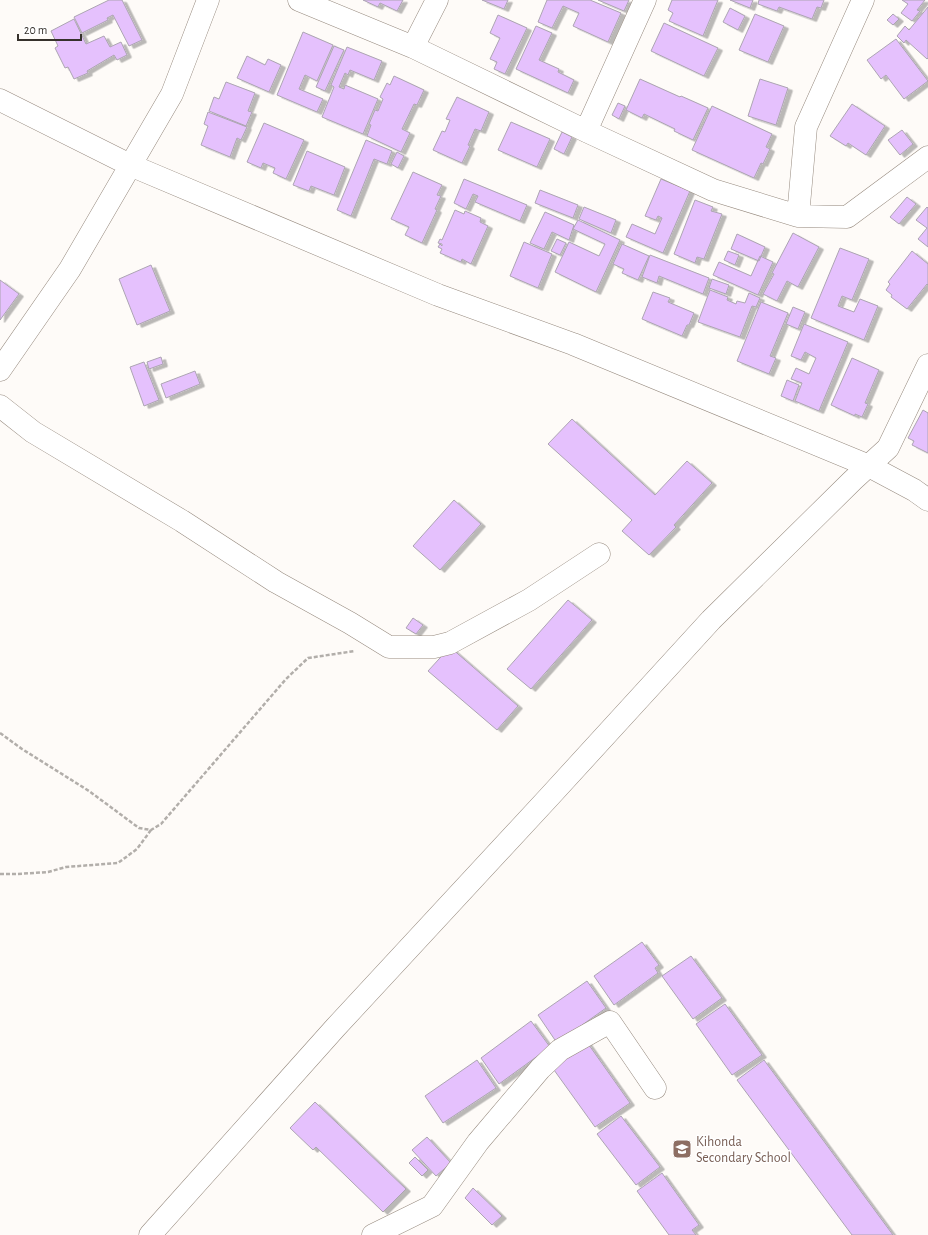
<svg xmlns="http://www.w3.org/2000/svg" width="928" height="1235" viewBox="0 0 928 1235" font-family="'Alegreya Sans',sans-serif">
<defs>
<filter id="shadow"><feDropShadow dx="4.5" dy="2.5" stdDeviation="0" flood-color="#0004"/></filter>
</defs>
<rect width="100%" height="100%" fill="#fefbf8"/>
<path fill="#e5c1fd" stroke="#aca4b2" filter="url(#shadow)" d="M109 0H122L142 40 129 46 113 15 107 18 108 20 82 33 74 17Z
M363 0H403L397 11 380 3 378 7Z
M482 0H508L504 9Z
M547 0H590L621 13 608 42 573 26 579 13 563 6 552 28 538 22Z
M598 0H629L624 11Z
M672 0H718L703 36 669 21 673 13 668 10Z
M730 0H753L750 8Z
M759 0H824L821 8 817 7 812 19 779 7 777 11 758 4Z
M902 0H925L917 10 920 11 912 21 901 13 908 4Z
M928 7V58L927 59 906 40 904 43 897 36 905 26 909 30Z
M730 8 745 16 738 30 723 22Z
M755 14 784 26 768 62 739 50Z
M893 14 899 19 893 25 887 20Z
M498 15 527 28 505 74 494 69 497 62 490 59 500 38 490 33Z
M74 19 86 44 104 36 110 47 121 42 127 55 117 60 114 55 87 71 88 73 74 79 68 67 65 68 55 48 58 46 51 31Z
M664 23 718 48 704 76 651 51Z
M536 26 552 33 539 60 559 69 558 72 574 80 568 93 516 69Z
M303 32 333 45 317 81 305 75 299 89 323 99 317 112 277 95Z
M896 39 928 81 904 99 886 75 881 79 867 60Z
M334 46 344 50 325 91 316 87Z
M347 47 382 61 374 80 350 70 348 75 345 73 339 87 344 89 345 85 378 99 363 134 322 117 334 87 331 85Z
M247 56 265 65 268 59 281 65 269 92 237 78Z
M394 76 424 90 417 105 414 104 402 129 410 133 401 152 367 136 371 125 369 124 375 110 378 111 383 99 380 97 387 83 390 85Z
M640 79 680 97 681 96 708 108 693 140 674 131 675 129 644 114 642 118 626 110Z
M760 79 788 88 776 125 748 116Z
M226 82 255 93 248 111 252 112 246 126 209 111 214 97 219 99Z
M457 97 489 112 481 131 475 129 468 145 470 146 462 163 433 150 442 131 445 132 450 120 446 119Z
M618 103 625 106 619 119 612 115Z
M852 104 885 126 866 155 848 143 846 146 830 136Z
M712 106 772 134 766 147 770 149 763 164 761 163 754 178 692 150Z
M208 112 247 127 241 140 237 138 230 157 201 145 208 126 204 124Z
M511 122 550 139 537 167 498 150Z
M264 123 304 140 286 179 273 173 275 168 263 163 261 168 247 162Z
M902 130 913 144 900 155 888 140Z
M562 132 572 137 564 154 554 149Z
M366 140 392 151 387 164 374 159 351 216 337 210Z
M307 151 345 167 334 195 311 186 309 191 293 185Z
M397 152 404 156 398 168 391 164Z
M413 172 442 185 437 195 441 196 435 209 437 210 422 243 405 235 409 227 391 219Z
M464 179 527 205 520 221 475 202 478 196 473 194 466 209 454 203Z
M661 179 690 191 663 253 626 237 632 224 655 234 662 218 658 216 656 220 645 216Z
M540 190 578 205 573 218 535 203Z
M907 197 916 204 899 224 890 217Z
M695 200 713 207 711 211 722 214 704 259 697 257 695 263 674 254Z
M584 207 616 220 611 233 579 219Z
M927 207 928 208V247L918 239 927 228 916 220Z
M455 210 464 214 465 211 481 218 480 222 488 226 471 264 462 259 461 262 440 253 442 249 438 247 440 244 442 246V244L438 243 440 239 442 240Z
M545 212 574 225 569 240 552 232 544 249 530 243Z
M578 220 620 240 596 292 555 272 569 242 599 256 605 244 573 229Z
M793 233 819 247 798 287 787 281 777 301 763 294 774 274 772 273Z
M737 234 765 247 759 261 731 249Z
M557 239 566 243 560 255 551 251Z
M524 242 552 254 538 288 510 276Z
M622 244 649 256 638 280 622 273 624 269 613 264Z
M840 248 869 259 852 300 842 296 838 306 854 312 860 299 878 306 864 340 811 318Z
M728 251 739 255 735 265 724 260Z
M912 251 928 264V285L927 284 907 309 891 297 892 295 886 290 890 284 888 282Z
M650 255 709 278 703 294 659 276 657 283 642 277Z
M760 256 773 262 758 295 713 275 719 262 751 276Z
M151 265 170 311 137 325 119 279Z
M712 279 729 285 726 294 709 288Z
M0 280 19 294 0 320Z
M710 290 728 297 727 300 736 304 737 301 745 303 749 293 760 298 756 307 752 306 740 337 698 322Z
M653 292 670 298 668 302 694 313 689 325H687L682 336 642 319Z
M761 302 788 313 770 356 776 358 769 374 737 361Z
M793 307 805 312 798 329 786 324Z
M804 324 848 342 819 411 795 401 802 383 791 379 796 368 809 374 816 358 805 352 801 360 791 356Z
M161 357 163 364 149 369 147 362Z
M852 358 879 370 865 403 868 404 862 417 855 414V416L831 405Z
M144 362 159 400 144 406 130 367Z
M195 371 200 384 166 398 161 384Z
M787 380 799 385 793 401 781 396Z
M923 410 928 413V453L912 445 914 441 908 438Z
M572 419 655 495 687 461 712 483 674 525 676 527 649 555 622 531 632 520 548 444Z
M454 500 481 524 440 570 413 546Z
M568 600 592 620 531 689 507 669Z
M413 618 423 625 416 634 406 628Z
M450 647 518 706 497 730 428 671Z
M642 942 659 965 655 968 658 973 614 1005 594 976Z
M691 956 722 998 693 1019 662 976Z
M587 981 606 1008 557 1043 538 1015Z
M725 1004 762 1055 732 1075 696 1024Z
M531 1021 550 1047 499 1084 481 1058Z
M584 1038 630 1103 595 1127 549 1063Z
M477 1060 496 1088 443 1123 425 1096Z
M764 1060 893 1235H852L737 1080Z
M315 1102 406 1189 383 1212 316 1147 313 1150 290 1128Z
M621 1116 660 1167 636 1185 597 1134Z
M427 1137 451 1163 436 1176 412 1150Z
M415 1157 428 1170 422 1176 409 1163Z
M662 1173 699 1225 692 1230 696 1235H669L637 1191Z
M473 1188 502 1216 492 1225 465 1198Z"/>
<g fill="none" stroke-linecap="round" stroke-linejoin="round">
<g stroke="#968a7f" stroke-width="23">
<path id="minor" d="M299 0 413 47 586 131 713 190 798 216 847 217 928 157
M413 47 437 0
M0 100 130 165 438 295 573 344 869 466 914 490 928 500
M586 131 645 0
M798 216 806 127 863 0
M0 370 70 269 172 94 208 0
M0 406 33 432 182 521 276 582 350 623 389 647H434L450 643 529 600 599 554
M150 1235 335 1028 550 796 711 620 853 480 888 448 928 365
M373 1235 432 1206 478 1142 540 1069 560 1050 610 1022 655 1088"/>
</g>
<path stroke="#b2aeaa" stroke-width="2.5" stroke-dasharray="4 2" stroke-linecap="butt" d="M0 733 22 749 89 791 139 828 151 830 161 824 286 679 308 658 355 651
M0 874H17L48 872 66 867 118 863 137 849 151 830"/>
<use href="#minor" stroke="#fff" stroke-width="22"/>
</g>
<defs>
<g id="school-square" transform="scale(1)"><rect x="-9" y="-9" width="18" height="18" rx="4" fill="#8d6e63" stroke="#fff"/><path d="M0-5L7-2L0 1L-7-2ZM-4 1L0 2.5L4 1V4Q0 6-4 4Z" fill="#fff"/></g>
</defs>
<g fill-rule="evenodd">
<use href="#school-square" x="682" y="1149"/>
</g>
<g text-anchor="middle" stroke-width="3" stroke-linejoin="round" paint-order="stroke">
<g font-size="14" fill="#785e54" stroke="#fff" text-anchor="start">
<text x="696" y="1146">Kihonda<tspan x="696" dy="16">Secondary School</tspan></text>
</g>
</g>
<path d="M18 34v6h63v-6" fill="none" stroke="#36312c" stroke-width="2"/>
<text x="24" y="34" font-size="12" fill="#36312c" stroke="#ffffff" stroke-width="3" paint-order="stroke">20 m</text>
</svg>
